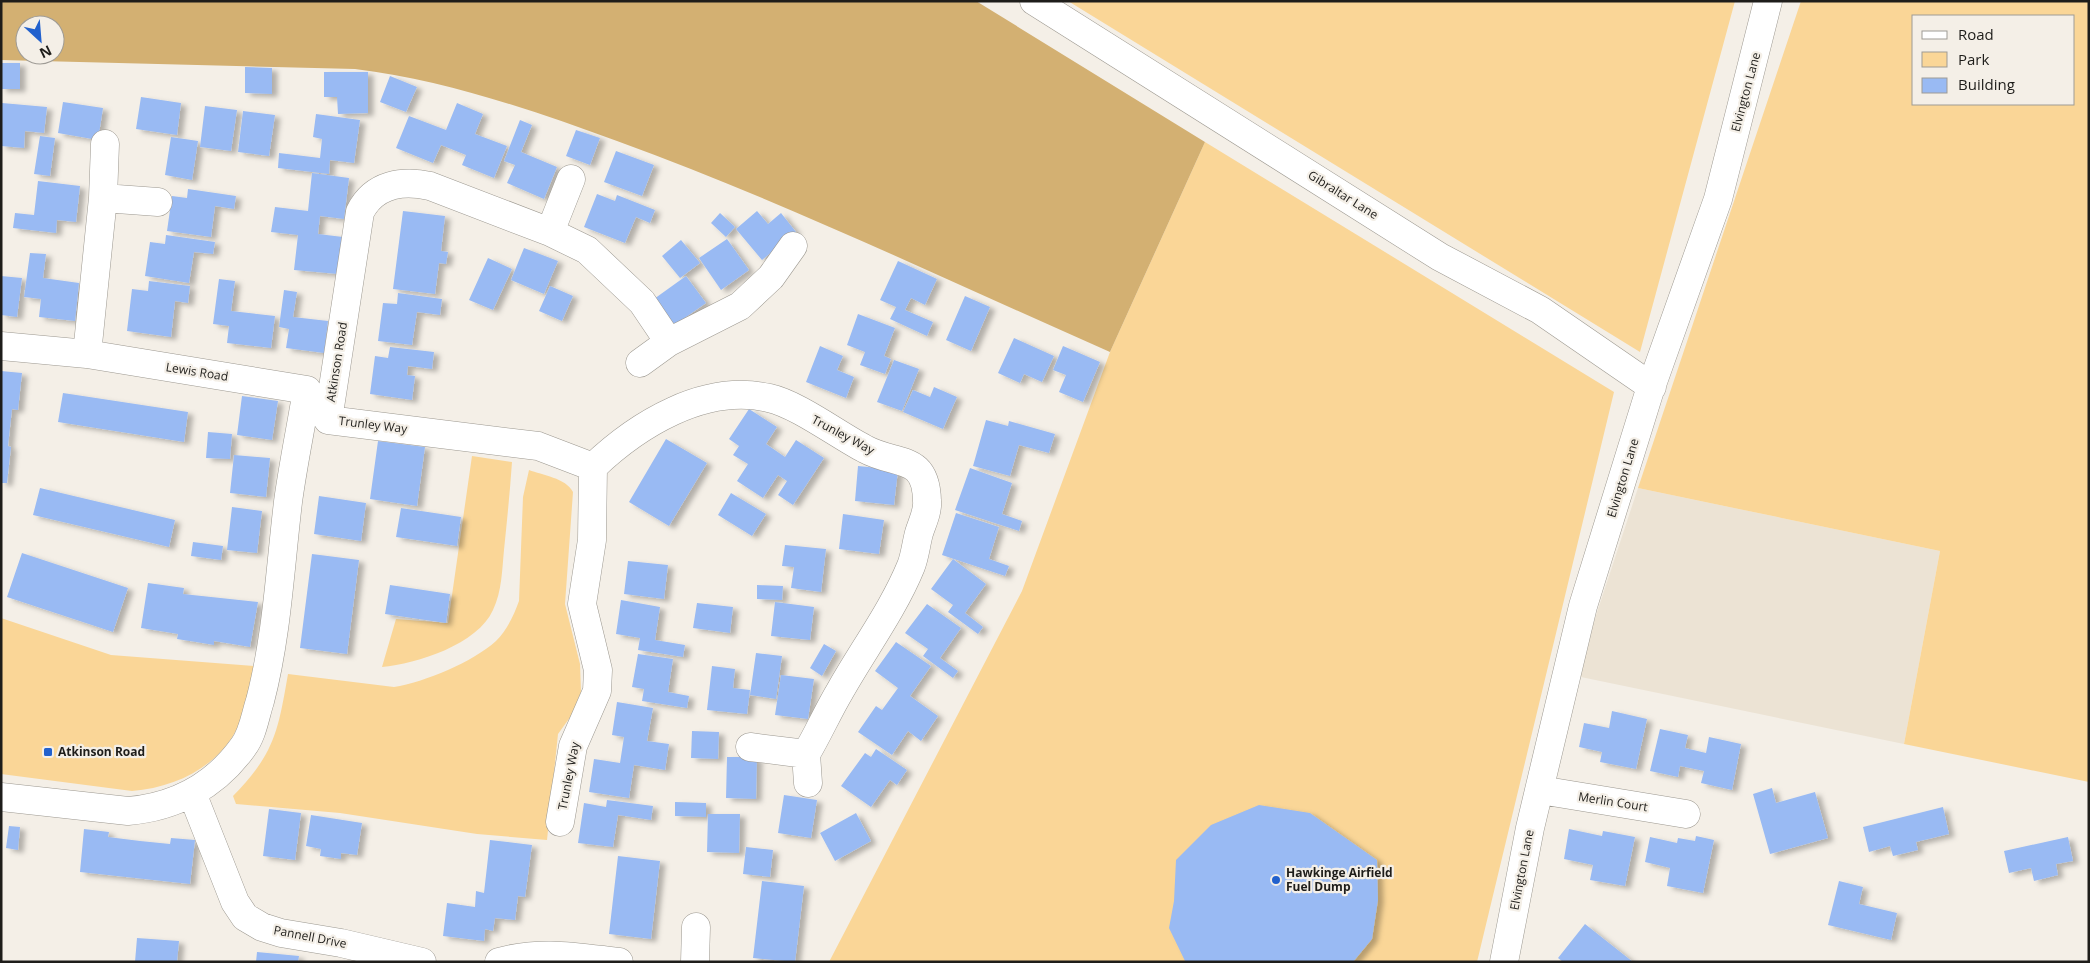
<svg xmlns="http://www.w3.org/2000/svg" width="2090" height="963" viewBox="0 0 2090 963" font-family="'Open Sans',sans-serif">
<defs>
<filter id="shadow"><feDropShadow dx="5.5" dy="3" stdDeviation="2.5" flood-color="#0004"/></filter>
</defs>
<rect width="100%" height="100%" fill="#f4efe7"/>
<path fill="#ece3d4" d="M1638 488 1940 551 1904 744 1576 676Z"/>
<path fill="#fad697" fill-rule="evenodd" d="M1068 1H1735L1640 352Z
M1801 1H2089V782L1904 744 1940 551 1638 488ZM2074 16V104H1914V16Z
M1205 142 1614 392 1477 962H829L1022 591 1110 352Z
M472 456 512 462C510 491 507 521 504 550 502 570 502 591 493 610 478 644 417 664 382 667L396 619 448 623Z
M529 470C542 475 566 478 573 492L565 604 580 664 581 692 571 716 558 734 547 840 477 834 340 813 236 804 233 796C275 753 278 731 288 674L394 687C425 682 473 662 496 641 507 630 514 615 519 601L523 497Z
M1 618 111 655 254 666C250 682 248 699 243 715 226 763 180 787 132 791L1 774Z"/>
<path fill="#d3b072" fill-rule="evenodd" d="M1 1H976L1205 142 1110 352C946 280 785 202 617 141 532 110 445 80 355 69L1 60ZM25 25H55V55H25Z"/>
<path fill="#99baf3" filter="url(#shadow)" d="M1 63H20V89H1Z
M245 67 272 68V94L245 93Z
M324 72H368V113L338 114 337 97H324Z
M390 76 417 87 406 112 380 102Z
M141 97 181 103 177 135 136 129Z
M63 102 103 108 98 140 58 133Z
M2 103 47 107 44 133 25 131 24 148 1 146Z
M457 103 483 114 475 134 507 146 494 178 462 165 466 155 441 145 433 163 396 148 409 116 446 130Z
M205 106 237 110 231 151 200 147Z
M243 111 275 115 269 156 238 152Z
M316 114 360 120 354 163 330 160 329 174 278 168 279 153 320 158 322 139 313 137Z
M520 120 532 125 521 152 557 167 544 199 507 183 515 165 504 161Z
M576 130 600 138 590 165 566 156Z
M40 136 55 138 50 176 34 174Z
M171 137 198 141 192 180 165 175Z
M616 151 654 165 642 196 604 182Z
M312 173 349 178 344 219 320 216 318 234 343 237 338 274 294 270 298 235 271 232 275 207 308 211Z
M38 181 80 186 76 222 57 220 56 233 13 228 15 213 34 215Z
M188 189 236 196 234 209 215 206 211 237 167 231 172 196 187 198Z
M597 194 615 201 617 195 655 210 650 223 636 217 625 243 584 227Z
M403 211 445 216 441 251 448 252 446 264 439 263 435 294 393 289Z
M757 211 768 224 781 213 796 232 762 260 736 229Z
M720 213 735 227 726 237 711 223Z
M166 235 215 242 213 254 194 252 189 283 145 276 150 242 165 244Z
M727 239 749 270 721 290 699 258Z
M681 240 700 263 680 278 662 256Z
M524 248 558 261 544 294 511 280Z
M30 253 46 254 43 278 79 283 75 321 39 317 41 299 24 297Z
M488 258 512 269 493 310 469 300Z
M898 261 937 279 925 305 911 298 905 310 933 322 927 336 890 319 896 307 880 300Z
M1 276 22 278 17 317 1 315Z
M686 276 706 303 673 326 654 299Z
M219 279 235 281 231 311 275 316 271 348 227 343 229 326 213 324Z
M149 281 190 286 188 303 175 301 171 337 127 331 132 289 148 291Z
M550 286 573 296 562 321 539 311Z
M284 290 297 292 293 317 328 321 324 353 286 348 289 329 279 327Z
M398 293 442 299 440 315 417 312 412 345 378 341 383 303 397 304Z
M965 296 990 307 971 351 946 340Z
M858 314 895 328 884 356 891 359 885 374 860 365 865 352 847 345Z
M1014 338 1054 356 1042 382 1024 374 1020 383 998 373Z
M820 346 843 356 837 370 854 377 846 398 806 382Z
M1063 346 1100 362 1083 402 1059 392 1066 375 1053 370Z
M390 347 434 352 432 369 408 366 407 375 415 376 412 400 370 394 375 356 388 358Z
M894 360 919 369 902 411 877 402Z
M1 371 22 373 18 410 12 409 8 446 11 447 7 483H1Z
M934 387 957 397 943 429 903 412 913 390 930 397Z
M63 393 188 412 184 442 58 422Z
M242 396 278 401 272 440 237 435Z
M749 409 777 427 766 444 785 457 796 440 824 458 793 505 778 495 787 481 778 475 763 498 737 481 748 464 733 455 739 446 729 439Z
M986 420 1008 426 1009 421 1055 434 1049 453 1019 445 1010 476 973 466Z
M208 432 232 434 230 459 206 458Z
M666 439 707 463 669 526 629 502Z
M378 441 425 447 417 506 370 499Z
M234 455 270 458 266 497 230 493Z
M858 466 898 470 894 505 855 501Z
M970 468 1012 483 1002 514 1022 521 1019 531 955 510Z
M40 488 175 520 169 547 33 515Z
M731 493 766 514 752 536 718 515Z
M319 496 366 503 361 541 314 534Z
M232 507 262 511 257 553 227 550Z
M401 508 461 517 457 546 396 537Z
M956 513 999 527 989 559 1009 566 1005 576 942 555Z
M843 514 884 520 879 554 839 549Z
M193 542 223 546 221 560 191 556Z
M785 545 826 549 821 592 791 588 794 567 782 566Z
M22 553 128 588 113 632 7 597Z
M312 554 359 560 347 654 300 648Z
M953 559 986 584 965 613 983 627 978 634 948 612 953 605 931 589Z
M628 561 668 565 664 599 624 594Z
M148 583 184 588 183 594 258 602 250 647 214 641V645L196 642 177 639 178 634 141 628Z
M390 585 450 594 446 623 385 614Z
M757 585 783 586 782 600 757 599Z
M621 600 660 607 655 640 685 645 683 657 638 650 640 638 616 634Z
M775 602 814 607 810 640 771 636Z
M697 603 733 607 730 633 693 628Z
M927 604 961 628 940 658 958 671 953 678 923 656 928 649 905 633Z
M896 642 931 666 910 696 938 716 921 741 908 731 892 755 858 732 876 706 882 710 898 688 875 671Z
M824 644 836 651 822 676 810 668Z
M756 653 782 656 776 699 750 695Z
M638 654 673 659 668 692 689 696 687 708 642 701 644 689 632 687Z
M712 666 735 669 733 688 750 690 747 714 707 710Z
M781 675 814 679 808 719 775 715Z
M617 702 653 708 647 741 669 744 665 770 634 765 629 798 589 792 594 759 620 763 624 737 612 735Z
M1612 711 1647 719 1636 769 1600 762 1602 752 1579 747 1584 723 1609 728Z
M1660 729 1688 735 1685 748 1706 753 1709 737 1741 744 1732 790 1701 783 1704 771 1680 766 1678 777 1650 771Z
M692 731 719 732 718 759 691 758Z
M876 749 907 770 897 785 890 780 871 807 841 786 865 753 871 757Z
M727 757H757L756 799 726 798Z
M1772 788 1776 803 1815 792 1828 838 1770 854 1753 794Z
M784 795 817 800 811 838 778 833Z
M607 800 653 806 651 820 618 815 613 847 578 843 584 803 606 807Z
M675 802 706 803V817L675 816Z
M1259 805 1310 813 1377 860 1378 900 1372 939 1353 962 1185 961 1169 928 1174 901 1176 860 1211 825Z
M1943 807 1949 834 1916 842 1918 850 1893 856 1890 846 1869 852 1863 827Z
M269 809 301 813 295 860 263 856Z
M856 813 871 841 835 861 820 833Z
M708 814H740L739 853 707 852Z
M311 815 362 823 357 855 341 853V859L320 856 321 849 306 846Z
M9 826 20 827 18 850 6 848Z
M84 829 109 832 108 837 140 841 170 844 171 838 195 840 190 884 80 872Z
M1569 829 1602 836 1603 831 1635 837 1625 886 1590 880 1593 865 1564 859Z
M1696 836 1714 840 1703 893 1667 886 1670 868 1645 862 1650 837 1677 843 1678 838 1695 841Z
M2068 837 2073 861 2056 864 2058 875 2034 881 2031 868 2009 873 2004 851Z
M490 840 532 845 525 897 518 896 515 920 495 918 493 931 485 929 484 941 443 936 447 903 475 907 476 891 484 893Z
M746 847 773 850 770 877 743 874Z
M618 856 660 861 651 939 609 934Z
M762 881 804 886 795 962 753 958Z
M1839 881 1863 887 1859 904 1897 913 1891 940 1828 925Z
M1585 924 1633 962H1563L1558 958Z
M137 938 179 941 177 962H135Z
M257 952 299 956 298 962H256Z"/>
<g fill="none" stroke-linecap="round" stroke-linejoin="round">
<g stroke="#9c9890" stroke-width="29">
<path id="street" d="M1034 1 1440 257 1540 310 1652 387
M103 198 158 202
M550 232 571 179
M1 346 87 354 307 390
M87 354 103 198 105 144
M640 363 669 342
M328 420 538 446 593 467
M750 747 806 754
M1540 790 1686 814
M192 793 235 902 245 917 262 927 281 933 341 943 422 962
M1 797 128 811C175 807 215 786 243 747 253 734 255 716 260 701 277 636 280 569 288 502 293 465 301 427 307 390L328 420 360 212C374 184 403 180 430 186L550 232 587 250 642 302 669 342 740 306 771 277 793 246
M560 822 573 746 597 691 598 670 582 604 592 540 593 467C637 425 704 383 769 398 797 404 838 435 865 449 896 466 926 453 927 501 928 512 922 523 919 533 916 544 915 556 911 566 893 610 863 650 840 691 828 711 818 734 806 754L808 783
M499 962C541 950 576 957 619 962
M695 962 696 927
M1504 962 1530 828 1583 606 1649 393 1718 199 1768 1"/>
</g>
<use href="#street" stroke="#fff" stroke-width="28"/>
</g>
<g fill="#2261cd" stroke="#f4efe7" stroke-width="2">
<rect x="43" y="747" width="10" height="10" rx="2.5"/>
<circle cx="1276" cy="880" r="5"/>
</g>
<g text-anchor="middle" stroke-width="4.5" stroke-linejoin="round" paint-order="stroke">
<g font-size="12" fill="#1e1d1a" stroke="#f4efe7">
<text transform="translate(1746 92) rotate(-75)" y="4">Elvington Lane</text>
<text transform="translate(1343 195) rotate(32)" y="4">Gibraltar Lane</text>
<text transform="translate(337 362) rotate(-81)" y="4">Atkinson Road</text>
<text transform="translate(197 372) rotate(9)" y="4">Lewis Road</text>
<text transform="translate(373 425) rotate(7)" y="4">Trunley Way</text>
<text transform="translate(843 435) rotate(28)" y="4">Trunley Way</text>
<text transform="translate(1623 478) rotate(-73)" y="4">Elvington Lane</text>
<text transform="translate(569 776) rotate(-79)" y="4">Trunley Way</text>
<text transform="translate(1613 802) rotate(9)" y="4">Merlin Court</text>
<text transform="translate(1522 870) rotate(-79)" y="4">Elvington Lane</text>
<text transform="translate(310 937) rotate(11)" y="4">Pannell Drive</text>
</g>
<g font-size="12" font-weight="bold" fill="#1e1d1a" stroke="#f4efe7" text-anchor="start">
<text x="58" y="756">Atkinson Road</text>
<text x="1286" y="877">Hawkinge Airfield<tspan x="1286" dy="14">Fuel Dump</tspan></text>
</g>
</g>
<rect width="2090" height="963" fill="none" stroke="#1e1d1a" stroke-width="5"/>
<rect x="1912" y="15" width="162" height="90" fill="#f4efe7" stroke="#9e9b95"/>
<rect x="1922" y="31" width="25" height="8" fill="#ffffff" stroke="#9e9b95"/>
<text x="1958" y="40" font-size="15" fill="#1e1d1a">Road</text>
<rect x="1922" y="52" width="25" height="15" fill="#fad697" stroke="#9e9b95"/>
<text x="1958" y="65" font-size="15" fill="#1e1d1a">Park</text>
<rect x="1922" y="78" width="25" height="15" fill="#99baf3" stroke="#9e9b95"/>
<text x="1958" y="90" font-size="15" fill="#1e1d1a">Building</text>
<g transform="translate(40 40) rotate(154)"><circle r="24" fill="#f4efe7" stroke="#9e9b95"/>
<path d="M0-4L9 19L0 12L-9 19Z" fill="#2261cd"/>
<text y="-8" font-size="14" font-weight="bold" text-anchor="middle" fill="#1e1d1a">N</text>
</g>
</svg>
